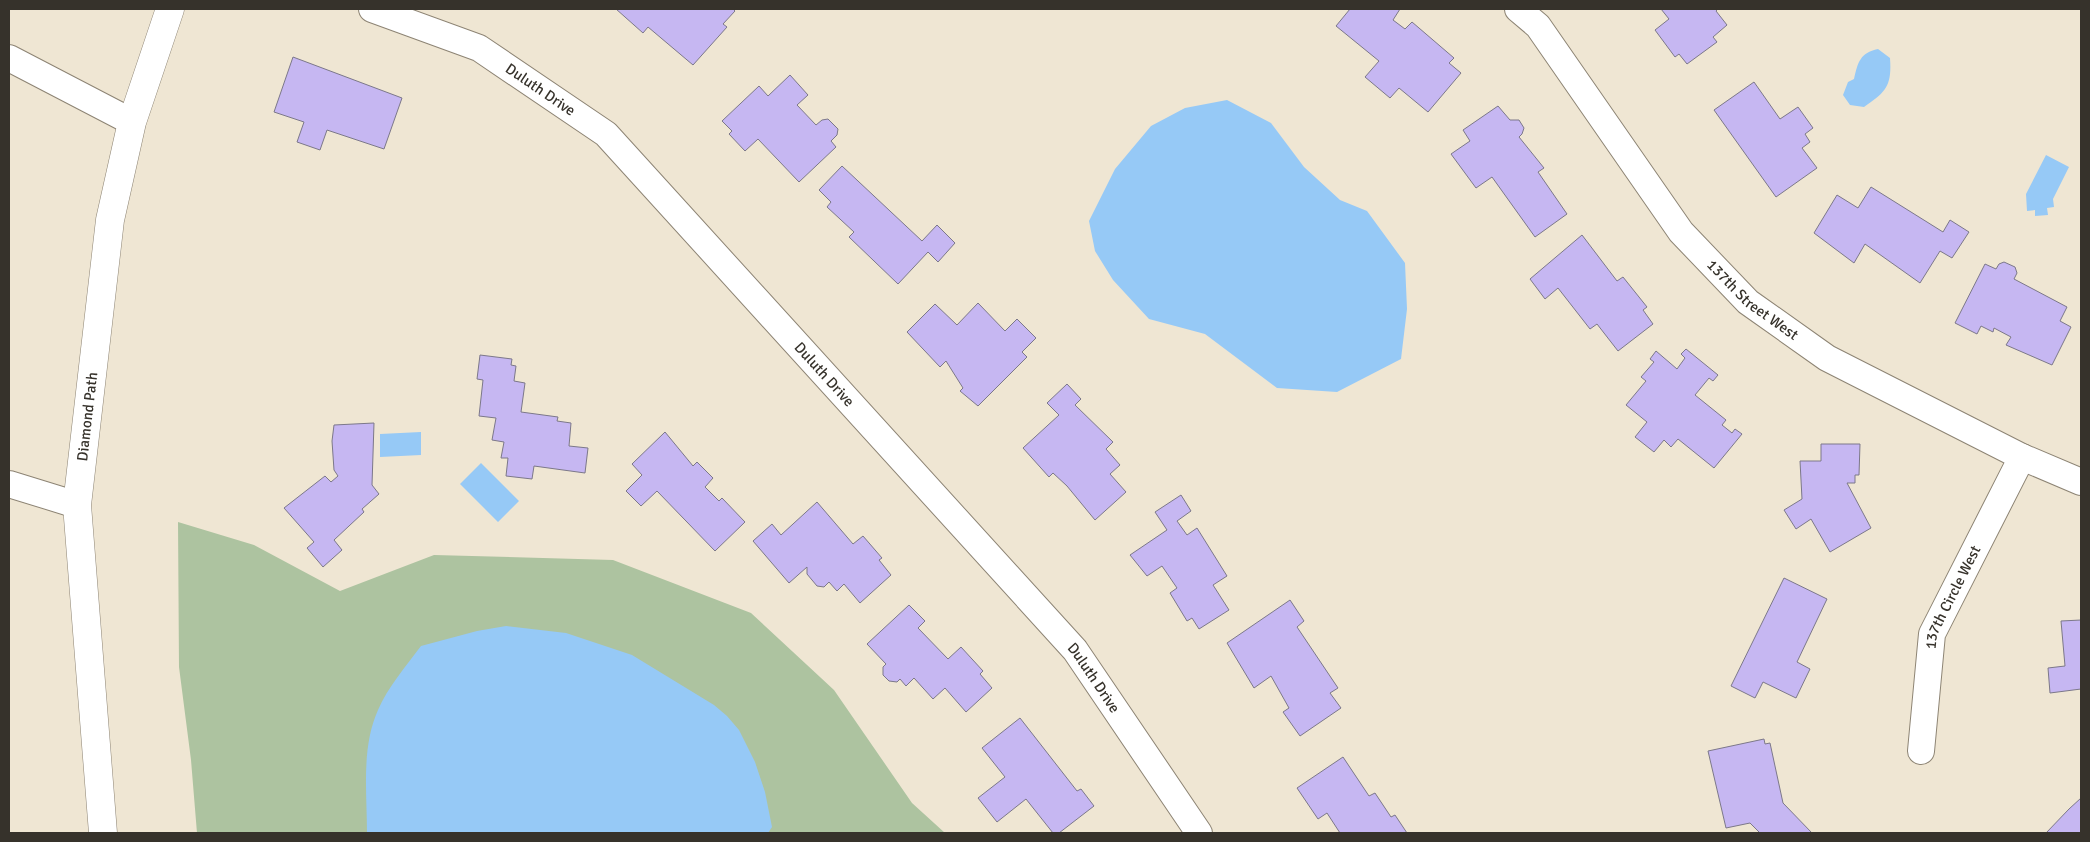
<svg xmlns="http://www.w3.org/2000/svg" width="2090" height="842" viewBox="0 0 2090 842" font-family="Signika,sans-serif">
<rect width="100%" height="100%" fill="#efe6d3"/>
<path fill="#adc3a0" d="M178 522 254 545 340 591 434 555 613 560 751 613 834 690 912 803 945 833H197L191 760 179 667Z"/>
<path fill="#96c9f6" d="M1878 49 1890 58C1892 86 1886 92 1864 107L1850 105 1843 95 1848 82 1854 79C1858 62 1860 53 1878 49Z
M1227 100 1271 123 1304 167 1340 200 1367 211 1405 263 1407 309 1401 359 1337 392 1277 388 1205 334 1149 319 1113 280 1095 251 1089 221 1115 169 1151 126 1185 108Z
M2046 155 2069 167 2053 199 2054 207 2047 208 2048 215 2035 216V210L2027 211 2026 194Z
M421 432V455L380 457V434Z
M481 463 519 501 498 522 460 484Z
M506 626 566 633 632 655 714 705 727 716 739 730 755 762 765 792 772 827 768 833H367C367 793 361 748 378 710 388 687 406 666 421 646L477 631Z"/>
<path fill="#c6b7f2" stroke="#7c7889" d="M616 9H733L735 11 723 24 727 27 693 65 648 27 643 33Z
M1350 9H1400L1393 20 1405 29 1412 22 1454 58 1449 63 1461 73 1428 112 1399 88 1390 98 1365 77 1379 61 1336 26Z
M1661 9H1718L1716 11 1727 25 1713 37 1717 42 1687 64 1679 54 1675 57 1655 30 1669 19Z
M293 57 402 98 384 149 327 130 320 150 297 142 304 122 274 112Z
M790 75 808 95 797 105 816 125 822 120 828 119 838 129 837 135 831 141 836 147 799 182 758 139 745 151 729 134 732 131 722 121 759 86 768 96Z
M1754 82 1780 119 1798 107 1813 128 1805 134 1810 142 1802 148 1817 168 1776 197 1714 110Z
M1498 106 1510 120H1519L1524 128 1522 134 1519 137 1544 168 1538 172 1567 214 1535 237 1492 177 1476 188 1451 154 1470 141 1463 130Z
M842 166 922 241 937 225 955 243 938 262 928 252 898 284 849 237 854 232 827 207 831 202 819 190Z
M1871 187 1943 232 1950 220 1969 232 1952 258 1940 251 1920 283 1865 244 1854 263 1814 233 1837 195 1858 208Z
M1582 235 1617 281 1623 277 1647 307 1643 310 1653 324 1618 351 1597 324 1590 329 1558 288 1545 299 1530 279Z
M2004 262 2015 267 2017 273 2014 279 2067 307 2060 321 2071 327 2052 365 2006 345 2011 337 1994 328 1993 332 1981 326 1977 334 1955 323 1985 264 1996 269 1999 264Z
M978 303 1005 331 1017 319 1036 338 1022 352 1027 357 978 406 960 391 963 388 946 361 940 367 907 332 935 304 957 325Z
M1686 349 1718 375 1713 381 1709 378 1695 395 1726 420 1722 425 1732 433 1735 429 1742 434 1714 468 1678 439 1671 447 1664 440 1654 452 1635 437 1647 422 1626 405 1646 381 1641 377 1654 362 1650 359 1656 351 1677 369 1685 358 1681 354Z
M480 355 512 359 511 365 516 366 514 381 525 383 521 412 558 417 557 421 571 423 569 446 588 448 585 473 534 466 532 479 506 476 508 458H501L504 442 492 440 496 418 479 416 483 380 477 379Z
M1067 384 1081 399 1075 405 1113 442 1106 449 1120 465 1110 474 1126 492 1095 520 1067 486 1053 473 1049 477 1023 448 1059 415 1047 403Z
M374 423 372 485 379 494 362 509 364 512 334 540 342 550 323 567 307 548 314 542 284 508 325 476 331 482 338 476 334 470 332 441 334 425Z
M665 432 693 466 697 462 713 478 705 487 719 501 722 498 745 522 715 551 657 491 641 506 626 491 642 475 632 464Z
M1821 444H1860L1859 475H1855V483H1847L1871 528 1830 552 1811 519 1796 529 1784 510 1802 499 1800 461H1821Z
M1181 495 1191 511 1177 521 1187 535 1197 528 1227 576 1213 585 1229 610 1199 629 1192 618 1187 621 1170 593 1177 588 1162 566 1147 576 1130 555 1167 530 1155 512Z
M817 502 853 544 863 536 882 558 879 560 891 575 860 603 844 584 837 591 829 582 824 587 817 586 807 574V567L789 583 753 541 772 524 781 535Z
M1784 578 1827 599 1797 662 1810 669 1796 698 1763 682 1755 698 1731 686Z
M1290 600 1304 621 1297 627 1338 688 1330 693 1341 708 1300 736 1283 712 1289 708 1271 676 1254 688 1227 643Z
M909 605 925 621 918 628 948 659 961 647 983 671 980 674 992 688 966 712 945 688 933 699 914 678 906 686 900 679 897 682 889 681 883 675V667L886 664 867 644Z
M2081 620V689L2050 693 2048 668 2065 666 2061 621Z
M1020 718 1077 791 1081 789 1094 806 1059 833H1053L1026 799 997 822 978 798 1005 777 982 748Z
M1764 739 1765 744 1770 743 1783 803 1812 833H1760L1750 823 1726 828 1708 751Z
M1343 757 1369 796 1375 793 1391 817 1395 815 1407 833H1340L1327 813 1318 819 1297 788Z
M2081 798V833H2046L2069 809Z"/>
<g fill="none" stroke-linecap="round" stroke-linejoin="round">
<g stroke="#8d8474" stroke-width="28">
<g id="minor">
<path id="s1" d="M372 9 479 48 606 134 1075 650 1199 833"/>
<path id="s2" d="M1518 9 1538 26 1681 232 1748 302 1827 358 2022 457 2081 482"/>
<path d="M9 58 132 122"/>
<path d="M9 484 77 505"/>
<path id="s3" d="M1921 751 1932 634 2022 457"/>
</g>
</g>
<g stroke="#8d8474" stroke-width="29">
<g id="tertiary">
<path id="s4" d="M103 833 77 505 110 220 132 122 170 9"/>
</g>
</g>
<use href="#minor" stroke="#fff" stroke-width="26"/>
<use href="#tertiary" stroke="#fff" stroke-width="28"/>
</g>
<g text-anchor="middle" stroke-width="4" stroke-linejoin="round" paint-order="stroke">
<g font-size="15" fill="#36322b" stroke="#efe6d3">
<text dy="5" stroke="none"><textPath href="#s1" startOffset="188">Duluth Drive</textPath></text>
<text dy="5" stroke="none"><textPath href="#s2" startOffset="376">137th Street West</textPath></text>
<text dy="5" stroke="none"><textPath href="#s1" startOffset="592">Duluth Drive</textPath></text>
<text dy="5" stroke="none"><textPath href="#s4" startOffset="418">Diamond Path</textPath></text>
<text dy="5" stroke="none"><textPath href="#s3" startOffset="159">137th Circle West</textPath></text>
<text dy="5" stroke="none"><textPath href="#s1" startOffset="998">Duluth Drive</textPath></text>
</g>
</g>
<rect width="2090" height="842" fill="none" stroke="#36322b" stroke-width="20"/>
</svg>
